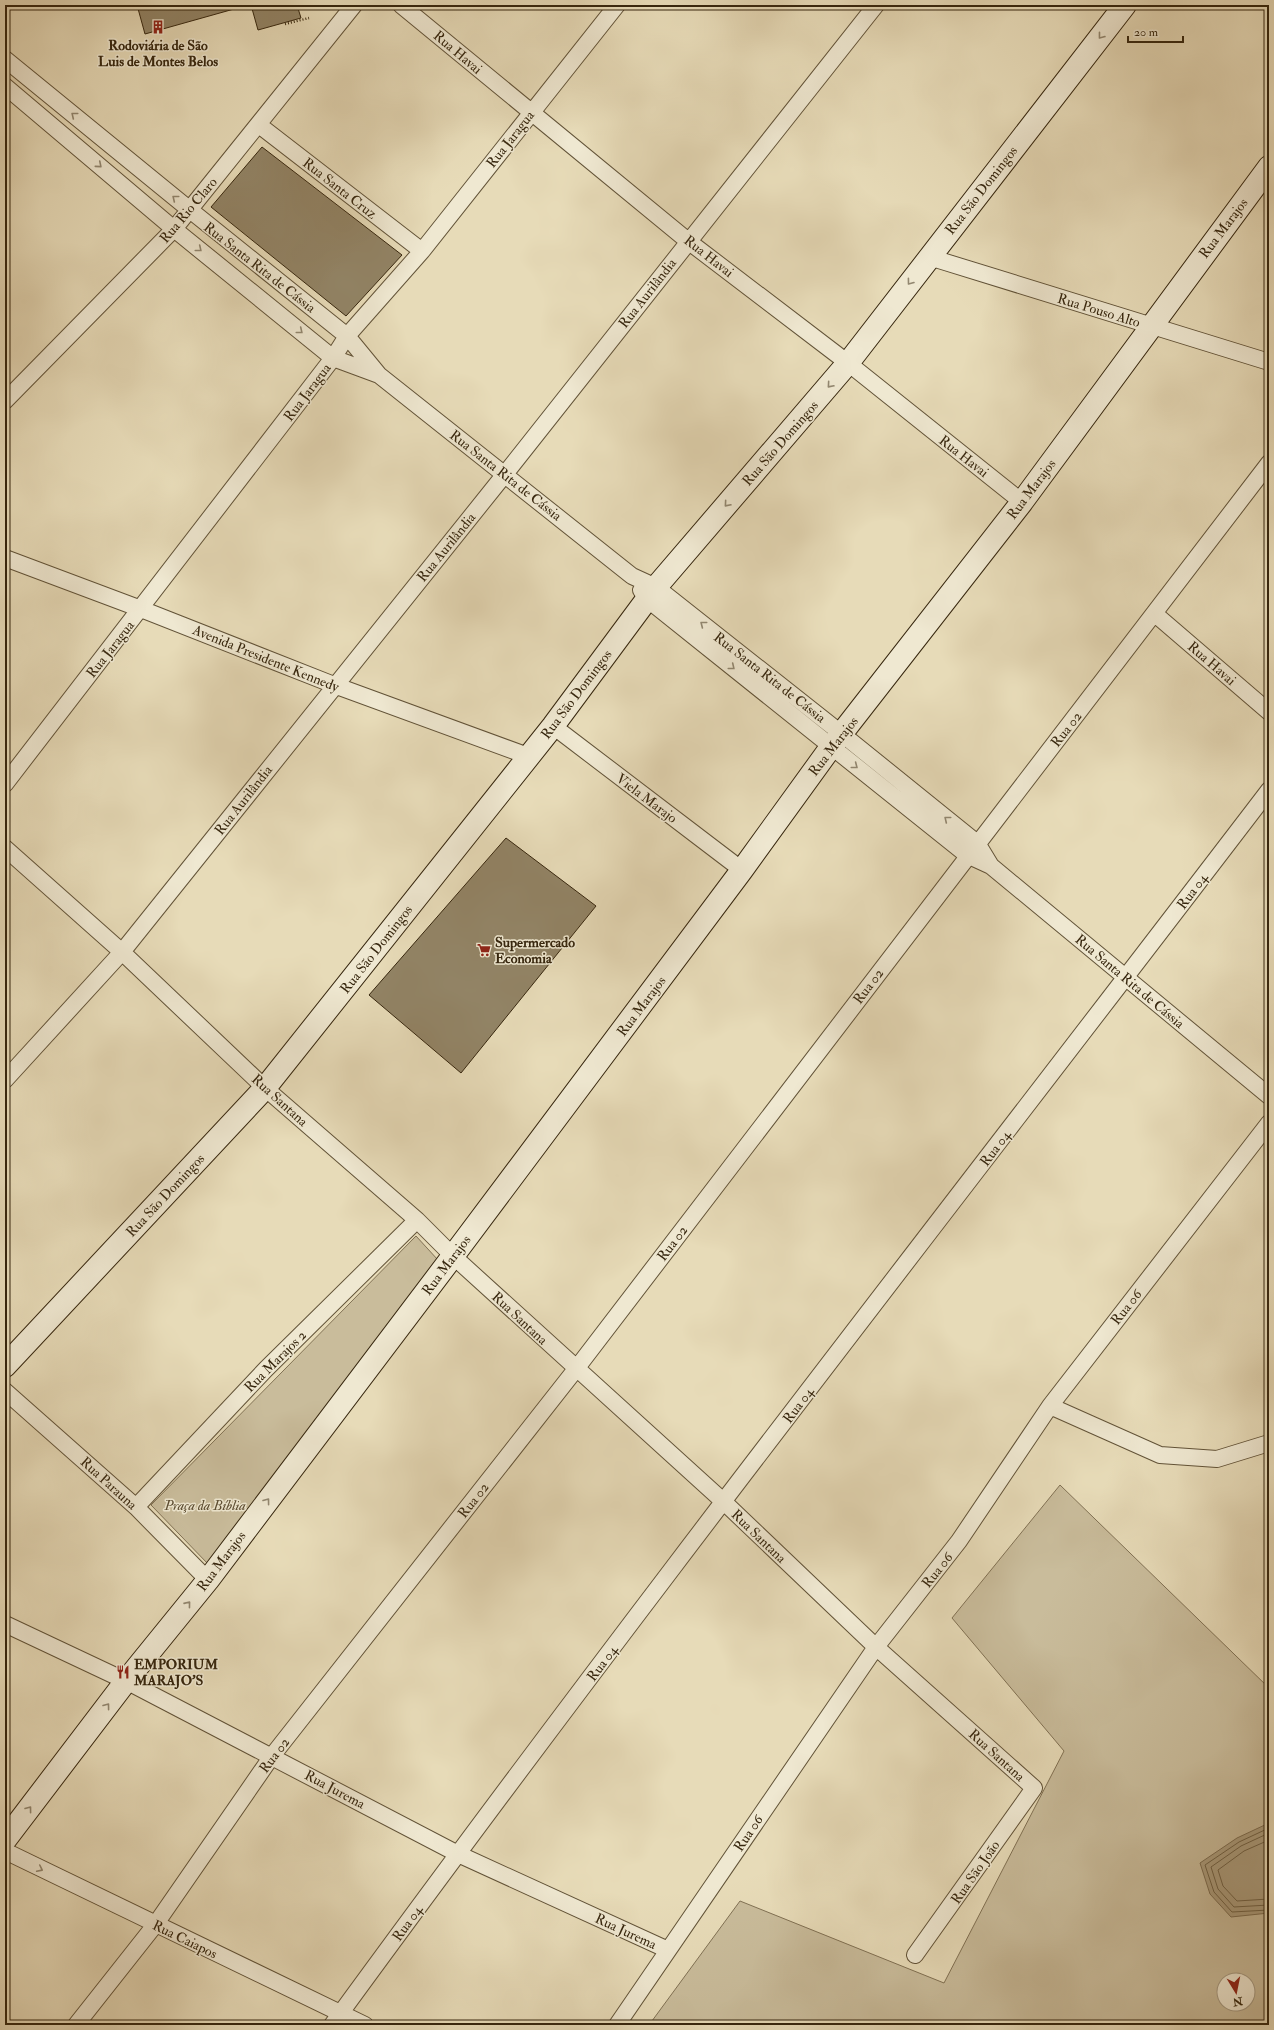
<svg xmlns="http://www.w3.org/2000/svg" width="1274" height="2030" viewBox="0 0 1274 2030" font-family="'IM FELL Double Pica',serif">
<rect width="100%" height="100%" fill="#e7dbb8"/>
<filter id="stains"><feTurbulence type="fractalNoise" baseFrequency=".005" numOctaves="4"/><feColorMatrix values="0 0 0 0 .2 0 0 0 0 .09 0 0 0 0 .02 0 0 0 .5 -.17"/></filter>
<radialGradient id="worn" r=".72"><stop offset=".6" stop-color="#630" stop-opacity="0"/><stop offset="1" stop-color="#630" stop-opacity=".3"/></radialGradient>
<path fill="#c9bc9b" stroke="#807154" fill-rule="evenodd" d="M416 1236 438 1260 209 1565 151 1505Z
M1060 1485 1269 1688V2025H649L740 1901 944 1983 1064 1751 952 1618ZM1224 1980H1248V2004H1224Z"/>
<path fill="#ab9d7e" stroke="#7c6d51" d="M1269 1823V1913L1231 1917 1210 1894 1200 1863 1237 1838Z"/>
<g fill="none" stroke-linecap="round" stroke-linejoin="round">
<path stroke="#706246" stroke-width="1" d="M1269 1828 1239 1842 1205 1865 1214 1892 1232 1912 1269 1910
M1269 1833 1241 1846 1211 1867 1218 1889 1234 1907 1269 1905
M1269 1840 1244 1851 1218 1870 1223 1886 1237 1901 1269 1899"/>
</g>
<path fill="#928466" stroke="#36260e" d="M137 5H233L234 9 145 34Z
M251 5H297L301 18 258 30Z
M262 147 402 255 346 316 211 207Z
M506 838 596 906 461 1073 369 995Z"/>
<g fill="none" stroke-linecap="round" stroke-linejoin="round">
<g stroke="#625338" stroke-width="18">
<path id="street" d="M401 5 688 241 848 363 1022 502
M5 59 190 210 347 336 379 375 632 576 656 587 842 734 977 843 991 866
M5 86 174 229 333 358 379 375
M259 125 422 251
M929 257 1269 362
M5 401 174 229 354 5
M5 558 141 609 334 685 528 756
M641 590 647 599 967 855 991 866 1269 1096
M1155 614 1269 712
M553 726 742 870
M5 784 333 358 347 336 422 251 617 5
M5 848 122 952 265 1088 417 1220 453 1256 724 1502 876 1647 1034 1788 915 1955
M5 1080 122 952 505 474 876 5
M5 1391 136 1507 208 1580
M1050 1406 1160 1455 1217 1459 1269 1443
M136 1507 266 1369 417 1220
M5 1624 126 1681 458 1854 668 1950
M5 1851 365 2025
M76 2025 155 1925 272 1756 576 1369 1269 463
M332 2025C636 1608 955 1201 1269 790
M617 2025 876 1647 959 1541 1050 1406 1269 1123"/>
</g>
<g stroke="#36260e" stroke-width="24">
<path id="secondary" d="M5 1366 265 1088 553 726 656 587 848 363 1125 5
M5 1840 126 1681 208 1580 453 1256 742 870 831 747 1022 502 1269 167"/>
</g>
<path stroke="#36260e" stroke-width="2.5" stroke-dasharray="1 2" stroke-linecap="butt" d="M285 24 309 18"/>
<use href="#street" stroke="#efe8d1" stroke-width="16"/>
<use href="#secondary" stroke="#efe8d1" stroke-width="22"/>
</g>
<defs><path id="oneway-chevron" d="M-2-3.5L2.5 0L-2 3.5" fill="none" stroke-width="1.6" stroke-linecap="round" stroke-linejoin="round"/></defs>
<g stroke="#928770">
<use href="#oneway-chevron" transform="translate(1101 36) rotate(128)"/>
<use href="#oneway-chevron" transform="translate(74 115) rotate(-141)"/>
<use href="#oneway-chevron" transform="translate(99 165) rotate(40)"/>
<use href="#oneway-chevron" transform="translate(175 198) rotate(-141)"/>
<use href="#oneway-chevron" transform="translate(199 249) rotate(39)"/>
<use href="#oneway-chevron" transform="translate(910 282) rotate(127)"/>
<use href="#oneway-chevron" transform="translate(300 331) rotate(39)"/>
<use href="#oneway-chevron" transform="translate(830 385) rotate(131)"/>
<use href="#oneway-chevron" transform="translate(727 504) rotate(131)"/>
<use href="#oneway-chevron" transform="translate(703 624) rotate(-142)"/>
<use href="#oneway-chevron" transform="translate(732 667) rotate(39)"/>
<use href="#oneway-chevron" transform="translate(855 766) rotate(38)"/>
<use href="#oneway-chevron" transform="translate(947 819) rotate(-141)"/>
<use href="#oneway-chevron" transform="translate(267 1501) rotate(-53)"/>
<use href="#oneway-chevron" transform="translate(188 1604) rotate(-51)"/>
<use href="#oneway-chevron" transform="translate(107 1706) rotate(-53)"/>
<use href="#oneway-chevron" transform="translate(29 1809) rotate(-53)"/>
<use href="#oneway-chevron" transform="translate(40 1869) rotate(26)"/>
</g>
<defs>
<g id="building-bare" transform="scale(1.08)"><path d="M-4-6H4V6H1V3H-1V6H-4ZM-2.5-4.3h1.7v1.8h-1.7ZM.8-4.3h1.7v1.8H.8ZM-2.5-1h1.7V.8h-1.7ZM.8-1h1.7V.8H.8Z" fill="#8f2418" stroke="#efe8d1" stroke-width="2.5" paint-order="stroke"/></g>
<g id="supermarket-bare" transform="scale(1.08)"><path d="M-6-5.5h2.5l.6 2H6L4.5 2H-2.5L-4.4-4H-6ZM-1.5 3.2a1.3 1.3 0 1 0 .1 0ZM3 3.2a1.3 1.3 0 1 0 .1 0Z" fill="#8f2418" stroke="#efe8d1" stroke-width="2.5" paint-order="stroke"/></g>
<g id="restaurant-bare" transform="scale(1.08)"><path d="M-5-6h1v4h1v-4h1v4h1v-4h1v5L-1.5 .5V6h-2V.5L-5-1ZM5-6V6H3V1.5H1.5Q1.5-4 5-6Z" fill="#8f2418" stroke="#efe8d1" stroke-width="2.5" paint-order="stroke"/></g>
</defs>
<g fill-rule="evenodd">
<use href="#building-bare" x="158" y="27"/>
<use href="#supermarket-bare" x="484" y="950"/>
<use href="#restaurant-bare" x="123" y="1672"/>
</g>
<g text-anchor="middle" stroke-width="3" stroke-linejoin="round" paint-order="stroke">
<g font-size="14" font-weight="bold" fill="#36260e" stroke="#efe8d1" text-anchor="start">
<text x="158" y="50" text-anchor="middle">Rodoviária de São<tspan x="158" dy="16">Luis de Montes Belos</tspan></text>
<text x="495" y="947">Supermercado<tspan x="495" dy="16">Economia</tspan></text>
<text x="134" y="1669">EMPORIUM<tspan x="134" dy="16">MARAJO’S</tspan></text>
</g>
<g font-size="14" fill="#36260e" stroke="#efe8d1">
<text transform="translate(458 52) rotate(40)" y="5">Rua Havai</text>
<text transform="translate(510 139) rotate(-52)" y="5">Rua Jaragua</text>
<text transform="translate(340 188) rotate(38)" y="5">Rua Santa Cruz</text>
<text transform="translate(981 190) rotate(-52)" y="5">Rua São Domingos</text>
<text transform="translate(188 210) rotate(-50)" y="5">Rua Rio Claro</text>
<text transform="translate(1223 228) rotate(-53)" y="5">Rua Marajos</text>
<text transform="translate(709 256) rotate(38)" y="5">Rua Havai</text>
<text transform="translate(260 267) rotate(38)" y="5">Rua Santa Rita de Cássia</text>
<text transform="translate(647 293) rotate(-52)" y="5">Rua Aurilândia</text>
<text transform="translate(1099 310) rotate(17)" y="5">Rua Pouso Alto</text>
<text transform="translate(307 392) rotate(-53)" y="5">Rua Jaragua</text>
<text transform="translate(780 443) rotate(-49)" y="5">Rua São Domingos</text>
<text transform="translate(964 456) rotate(38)" y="5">Rua Havai</text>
<text transform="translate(506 475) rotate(38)" y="5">Rua Santa Rita de Cássia</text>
<text transform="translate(1031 489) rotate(-53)" y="5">Rua Marajos</text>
<text transform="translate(446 547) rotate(-51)" y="5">Rua Aurilândia</text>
<text transform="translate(110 649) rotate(-52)" y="5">Rua Jaragua</text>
<text transform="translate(266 658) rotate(22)" y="5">Avenida Presidente Kennedy</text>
<text transform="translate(1212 663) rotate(41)" y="5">Rua Havai</text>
<text transform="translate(770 677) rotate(38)" y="5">Rua Santa Rita de Cássia</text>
<text transform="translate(576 694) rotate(-53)" y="5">Rua São Domingos</text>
<text transform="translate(1066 729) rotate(-52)" y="5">Rua 02</text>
<text transform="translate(833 746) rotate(-52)" y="5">Rua Marajos</text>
<text transform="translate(647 798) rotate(37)" y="5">Viela Marajo</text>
<text transform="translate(243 800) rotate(-52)" y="5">Rua Aurilândia</text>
<text transform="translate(1192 891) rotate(-53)" y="5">Rua 04</text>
<text transform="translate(376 949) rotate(-52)" y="5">Rua São Domingos</text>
<text transform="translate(1130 981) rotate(40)" y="5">Rua Santa Rita de Cássia</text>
<text transform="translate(868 986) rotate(-53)" y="5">Rua 02</text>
<text transform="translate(641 1006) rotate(-53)" y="5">Rua Marajos</text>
<text transform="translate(280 1100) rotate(42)" y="5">Rua Santana</text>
<text transform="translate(995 1148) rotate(-53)" y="5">Rua 04</text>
<text transform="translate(165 1195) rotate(-47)" y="5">Rua São Domingos</text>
<text transform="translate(672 1243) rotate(-53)" y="5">Rua 02</text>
<text transform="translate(446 1265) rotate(-53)" y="5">Rua Marajos</text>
<text transform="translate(1126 1307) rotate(-52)" y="5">Rua 06</text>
<text transform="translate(520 1318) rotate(43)" y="5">Rua Santana</text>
<text transform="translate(275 1361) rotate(-45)" y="5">Rua Marajos 2</text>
<text transform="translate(798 1405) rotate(-53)" y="5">Rua 04</text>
<text transform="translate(109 1483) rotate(42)" y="5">Rua Parauna</text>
<text transform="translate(473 1500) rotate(-52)" y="5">Rua 02</text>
<text transform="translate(759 1536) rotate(44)" y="5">Rua Santana</text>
<text transform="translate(221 1561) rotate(-53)" y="5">Rua Marajos</text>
<text transform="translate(937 1570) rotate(-52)" y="5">Rua 06</text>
<text transform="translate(602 1663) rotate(-53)" y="5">Rua 04</text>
<text transform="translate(274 1755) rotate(-53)" y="5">Rua 02</text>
<text transform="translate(997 1755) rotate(42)" y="5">Rua Santana</text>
<text transform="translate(335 1789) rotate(28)" y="5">Rua Jurema</text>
<text transform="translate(748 1833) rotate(-56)" y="5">Rua 06</text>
<text transform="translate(975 1872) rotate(-55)" y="5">Rua São João</text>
<text transform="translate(407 1923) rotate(-54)" y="5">Rua 04</text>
<text transform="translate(626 1931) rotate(25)" y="5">Rua Jurema</text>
<text transform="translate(185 1939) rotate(26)" y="5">Rua Caiapos</text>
</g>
<g font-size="14" font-style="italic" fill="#5b4c31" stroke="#efe8d1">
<text x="205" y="1510">Praça da Bíblia</text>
</g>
</g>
<rect width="1274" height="2030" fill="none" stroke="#e7dbb8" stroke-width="20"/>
<rect x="6" y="6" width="1262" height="2018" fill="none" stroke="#36260e" stroke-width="2"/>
<rect x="10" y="10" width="1254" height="2010" fill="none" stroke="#36260e"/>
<g transform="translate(1236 1992) rotate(170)"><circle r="19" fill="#efe8d1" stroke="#a59a83"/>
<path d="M0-3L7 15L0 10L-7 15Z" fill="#8f2418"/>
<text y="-6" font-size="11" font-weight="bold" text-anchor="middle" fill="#36260e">N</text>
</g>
<path d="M1128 36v6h55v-6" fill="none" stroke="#36260e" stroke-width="2"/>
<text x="1134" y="36" font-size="12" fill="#36260e" stroke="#efe8d1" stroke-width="3" paint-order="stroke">20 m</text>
<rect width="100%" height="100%" filter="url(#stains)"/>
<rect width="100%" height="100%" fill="url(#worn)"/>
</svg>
